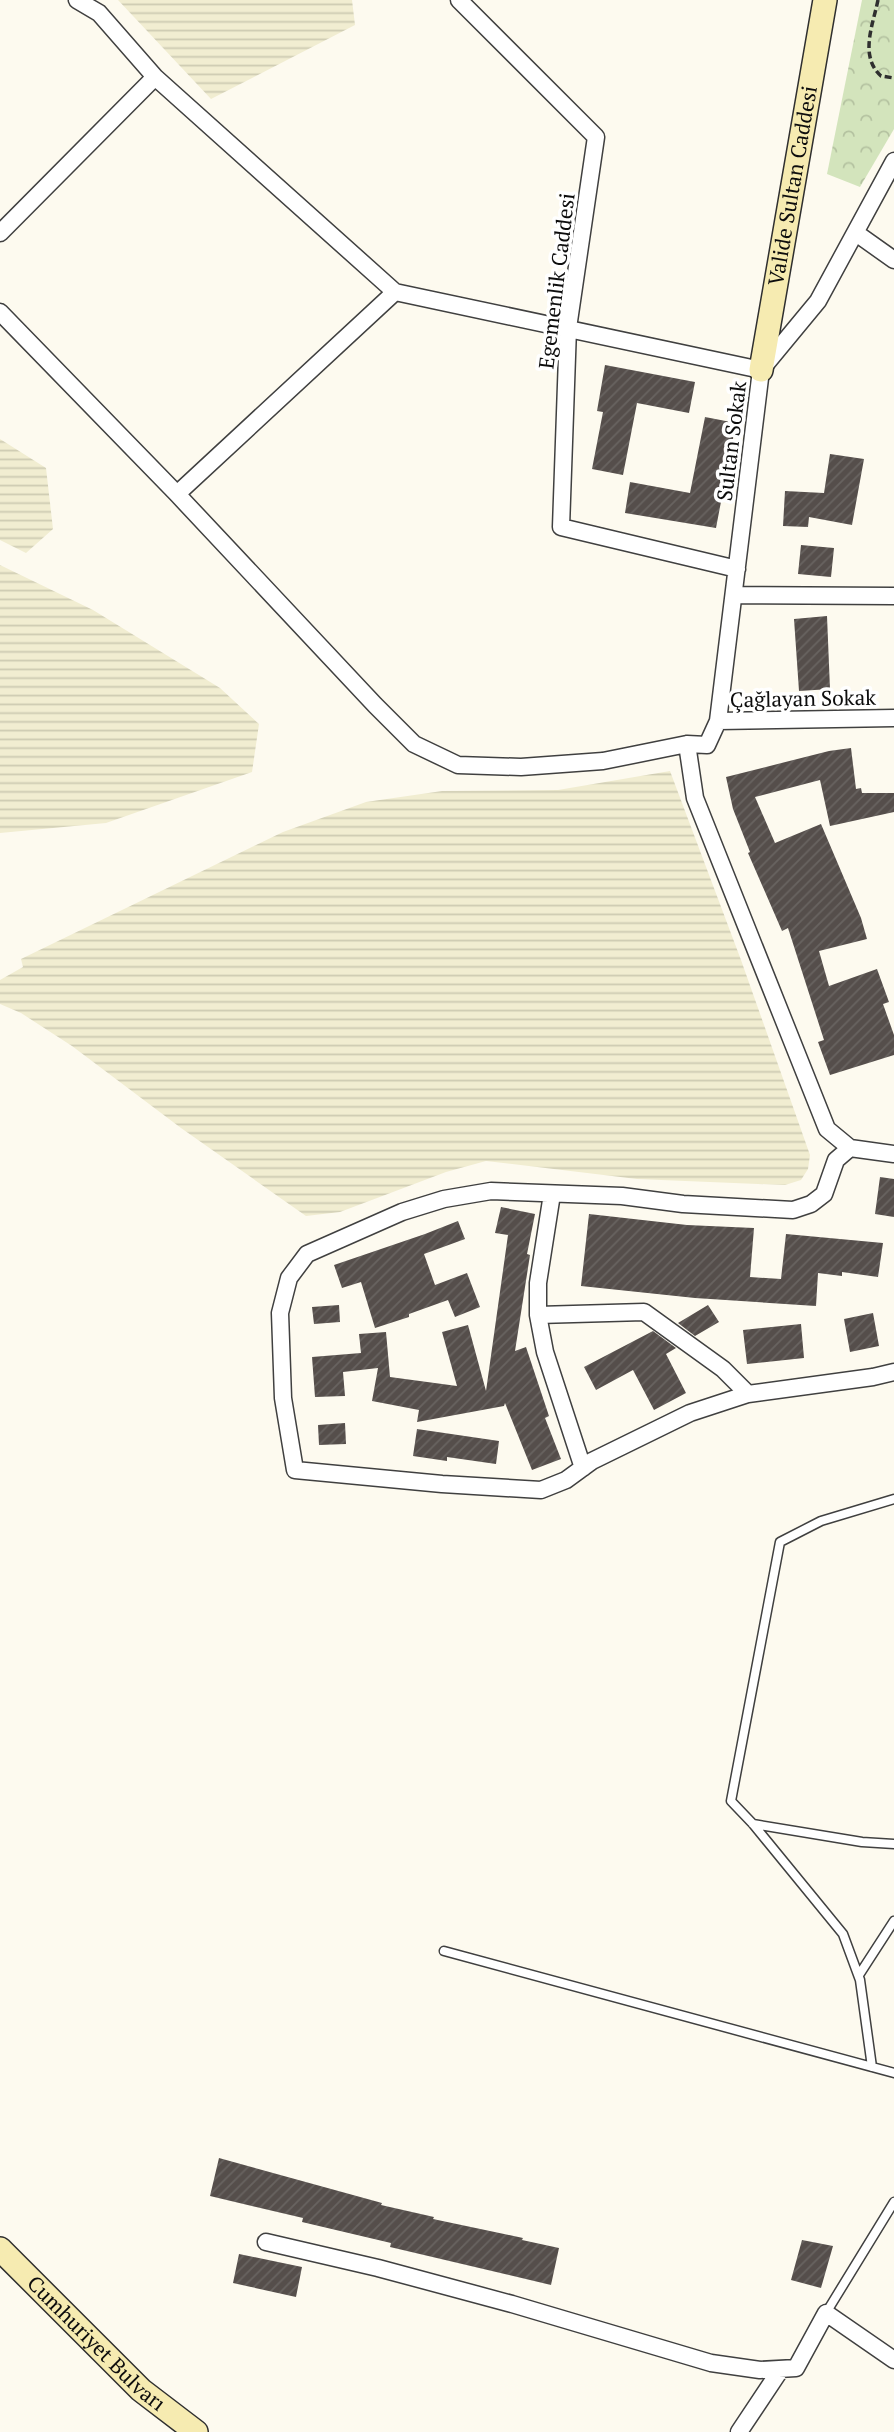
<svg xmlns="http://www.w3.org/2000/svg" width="894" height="2432" viewBox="0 0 894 2432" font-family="'PT Serif',serif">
<defs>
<pattern id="farmland-rules" width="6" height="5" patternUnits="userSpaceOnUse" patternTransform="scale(1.75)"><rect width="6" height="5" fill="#f1edd1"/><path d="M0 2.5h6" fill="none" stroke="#cdcab2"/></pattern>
<pattern id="park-crowns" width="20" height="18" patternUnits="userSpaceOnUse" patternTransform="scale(1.75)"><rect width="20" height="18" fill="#d3e4bc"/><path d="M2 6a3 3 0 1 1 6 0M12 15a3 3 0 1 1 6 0" fill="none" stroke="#b4c2a0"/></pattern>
<pattern id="building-hatch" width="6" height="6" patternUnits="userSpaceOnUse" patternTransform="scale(1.75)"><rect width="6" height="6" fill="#554e4b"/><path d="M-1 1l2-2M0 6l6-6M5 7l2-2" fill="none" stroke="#686360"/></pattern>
</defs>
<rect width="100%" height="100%" fill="#fdfaef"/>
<path fill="url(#farmland-rules)" d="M118 0H352L355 25 211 99Z
M0 439 46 468 53 529 26 553 0 540Z
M0 565 93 610 220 688 259 724 252 772 106 823 0 833Z
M670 771 741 960 810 1155 808 1169 801 1180 785 1185 637 1179 486 1161 446 1172 340 1212 306 1216 181 1128 72 1046 21 1013 0 1004V980L23 967 21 959 283 832 366 802 442 791 558 790Z"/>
<path fill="url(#park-crowns)" d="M862 0H894V129L860 187 827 174Z"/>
<path fill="url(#building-hatch)" d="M605 365 695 382 689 413 637 403 623 475 592 469 603 412 597 411Z
M705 417 736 423 716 528 625 513 630 482 690 493Z
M830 454 864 459 852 525 809 517 808 527 783 526 785 491 824 493Z
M801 545 834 548 831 577 798 574Z
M827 616 830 689 799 691 794 619Z
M851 748 856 789 861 788 862 793H894V812L830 826 820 780 755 797 775 843 821 824 861 918 867 939 819 951 829 986 877 969 889 1002 883 1004 894 1035V1055L830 1075 818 1042 824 1040 788 928 782 931 748 853 750 852 733 809 726 777 829 751Z
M880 1177 894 1179V1217L875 1214Z
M501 1207 535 1214 527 1254 530 1255 515 1351 526 1347 549 1416 545 1418 561 1459 532 1470 505 1403 504 1406 417 1422 419 1410 372 1401 378 1368 343 1372 345 1396 315 1397 312 1357 361 1353 359 1334 386 1332 390 1377 457 1386 442 1332 468 1325 486 1391 508 1235 495 1233Z
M589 1214 687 1225 754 1228 750 1277 781 1279 786 1234 883 1243 878 1277 842 1272V1276L818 1273 816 1306 695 1298 581 1286Z
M458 1221 465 1239 424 1254 435 1285 467 1273 480 1307 455 1317 448 1300 409 1314V1317L375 1328 361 1282 342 1288 334 1265 425 1234Z
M339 1305 340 1322 314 1324 312 1307Z
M708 1305 719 1322 695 1336 678 1323Z
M873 1313 879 1346 850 1352 844 1319Z
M801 1324 804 1358 747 1364 743 1330Z
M653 1331 676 1348 666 1354 686 1393 654 1410 633 1370 596 1390 584 1367Z
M345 1423 346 1444 319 1445 318 1425Z
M417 1429 499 1441 496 1464 447 1457V1461L413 1456Z
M219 2158 382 2203 381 2205 434 2217 433 2219 523 2238 522 2240 559 2248 551 2285 390 2247 391 2243 302 2222 303 2218 210 2196Z
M802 2240 833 2246 821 2288 791 2280Z
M239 2254 302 2267 296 2297 233 2283Z"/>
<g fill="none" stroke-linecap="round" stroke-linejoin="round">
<g stroke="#404040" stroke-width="11">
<path id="lane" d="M753 1824 862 1842 894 1844
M444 1951 894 2073
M859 1975 894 1921
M872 2067 860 1980 843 1934 753 1824 731 1801 780 1542 821 1521 894 1499
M826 2313 894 2202"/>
</g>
<g stroke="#404040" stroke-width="19">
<path id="street" d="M77 0 99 13 155 77 395 292
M459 0 596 137 568 328 561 527 737 569
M0 233 155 77
M856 233 894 260
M0 312 177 494 375 705 414 744 458 765 521 767 603 761 687 744 707 745 718 721 894 718
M177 494 395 292 761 370
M735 595 894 596
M718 721 761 370 818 301 894 161
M687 744 695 798 827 1129 850 1148 894 1154
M850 1148 836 1160 824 1194 811 1204 793 1210 683 1204 622 1196 491 1191 444 1199 402 1212 307 1254 289 1278 280 1313 283 1398 295 1470 442 1484 541 1490 566 1480 592 1461 690 1413 748 1394 873 1377 894 1372
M552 1194 538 1283V1315L545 1352 583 1468
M538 1315 644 1312 723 1369 748 1394
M266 2242 378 2268 512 2304 711 2363 760 2370 796 2368 826 2313 894 2360
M739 2432 781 2369"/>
</g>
<g stroke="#2f2f2f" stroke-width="26">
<g id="secondary">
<path id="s1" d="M761 370 825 0"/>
<path id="s2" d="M0 2249 141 2390 196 2432"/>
</g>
</g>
<path stroke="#2f2f2f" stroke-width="3.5" stroke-dasharray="7 3.5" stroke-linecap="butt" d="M878 0C873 25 859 56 881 76L894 78"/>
<use href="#lane" stroke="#fff" stroke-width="8"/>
<use href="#street" stroke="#fff" stroke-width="16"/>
<use href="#secondary" stroke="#f6ebb1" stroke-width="23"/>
</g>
<g text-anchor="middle" stroke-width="7" stroke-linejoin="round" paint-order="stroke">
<g font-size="21" fill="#0d0d0d" stroke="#fff">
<text dy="7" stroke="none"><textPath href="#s1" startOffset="187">Valide Sultan Caddesi</textPath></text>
<text transform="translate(557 281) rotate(-83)" y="7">Egemenlik Caddesi</text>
<text transform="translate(732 441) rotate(-83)" y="7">Sultan Sokak</text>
<text transform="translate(803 699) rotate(-1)" y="7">Çağlayan Sokak</text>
<text dy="7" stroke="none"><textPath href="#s2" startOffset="135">Cumhuriyet Bulvarı</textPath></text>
</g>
</g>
</svg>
